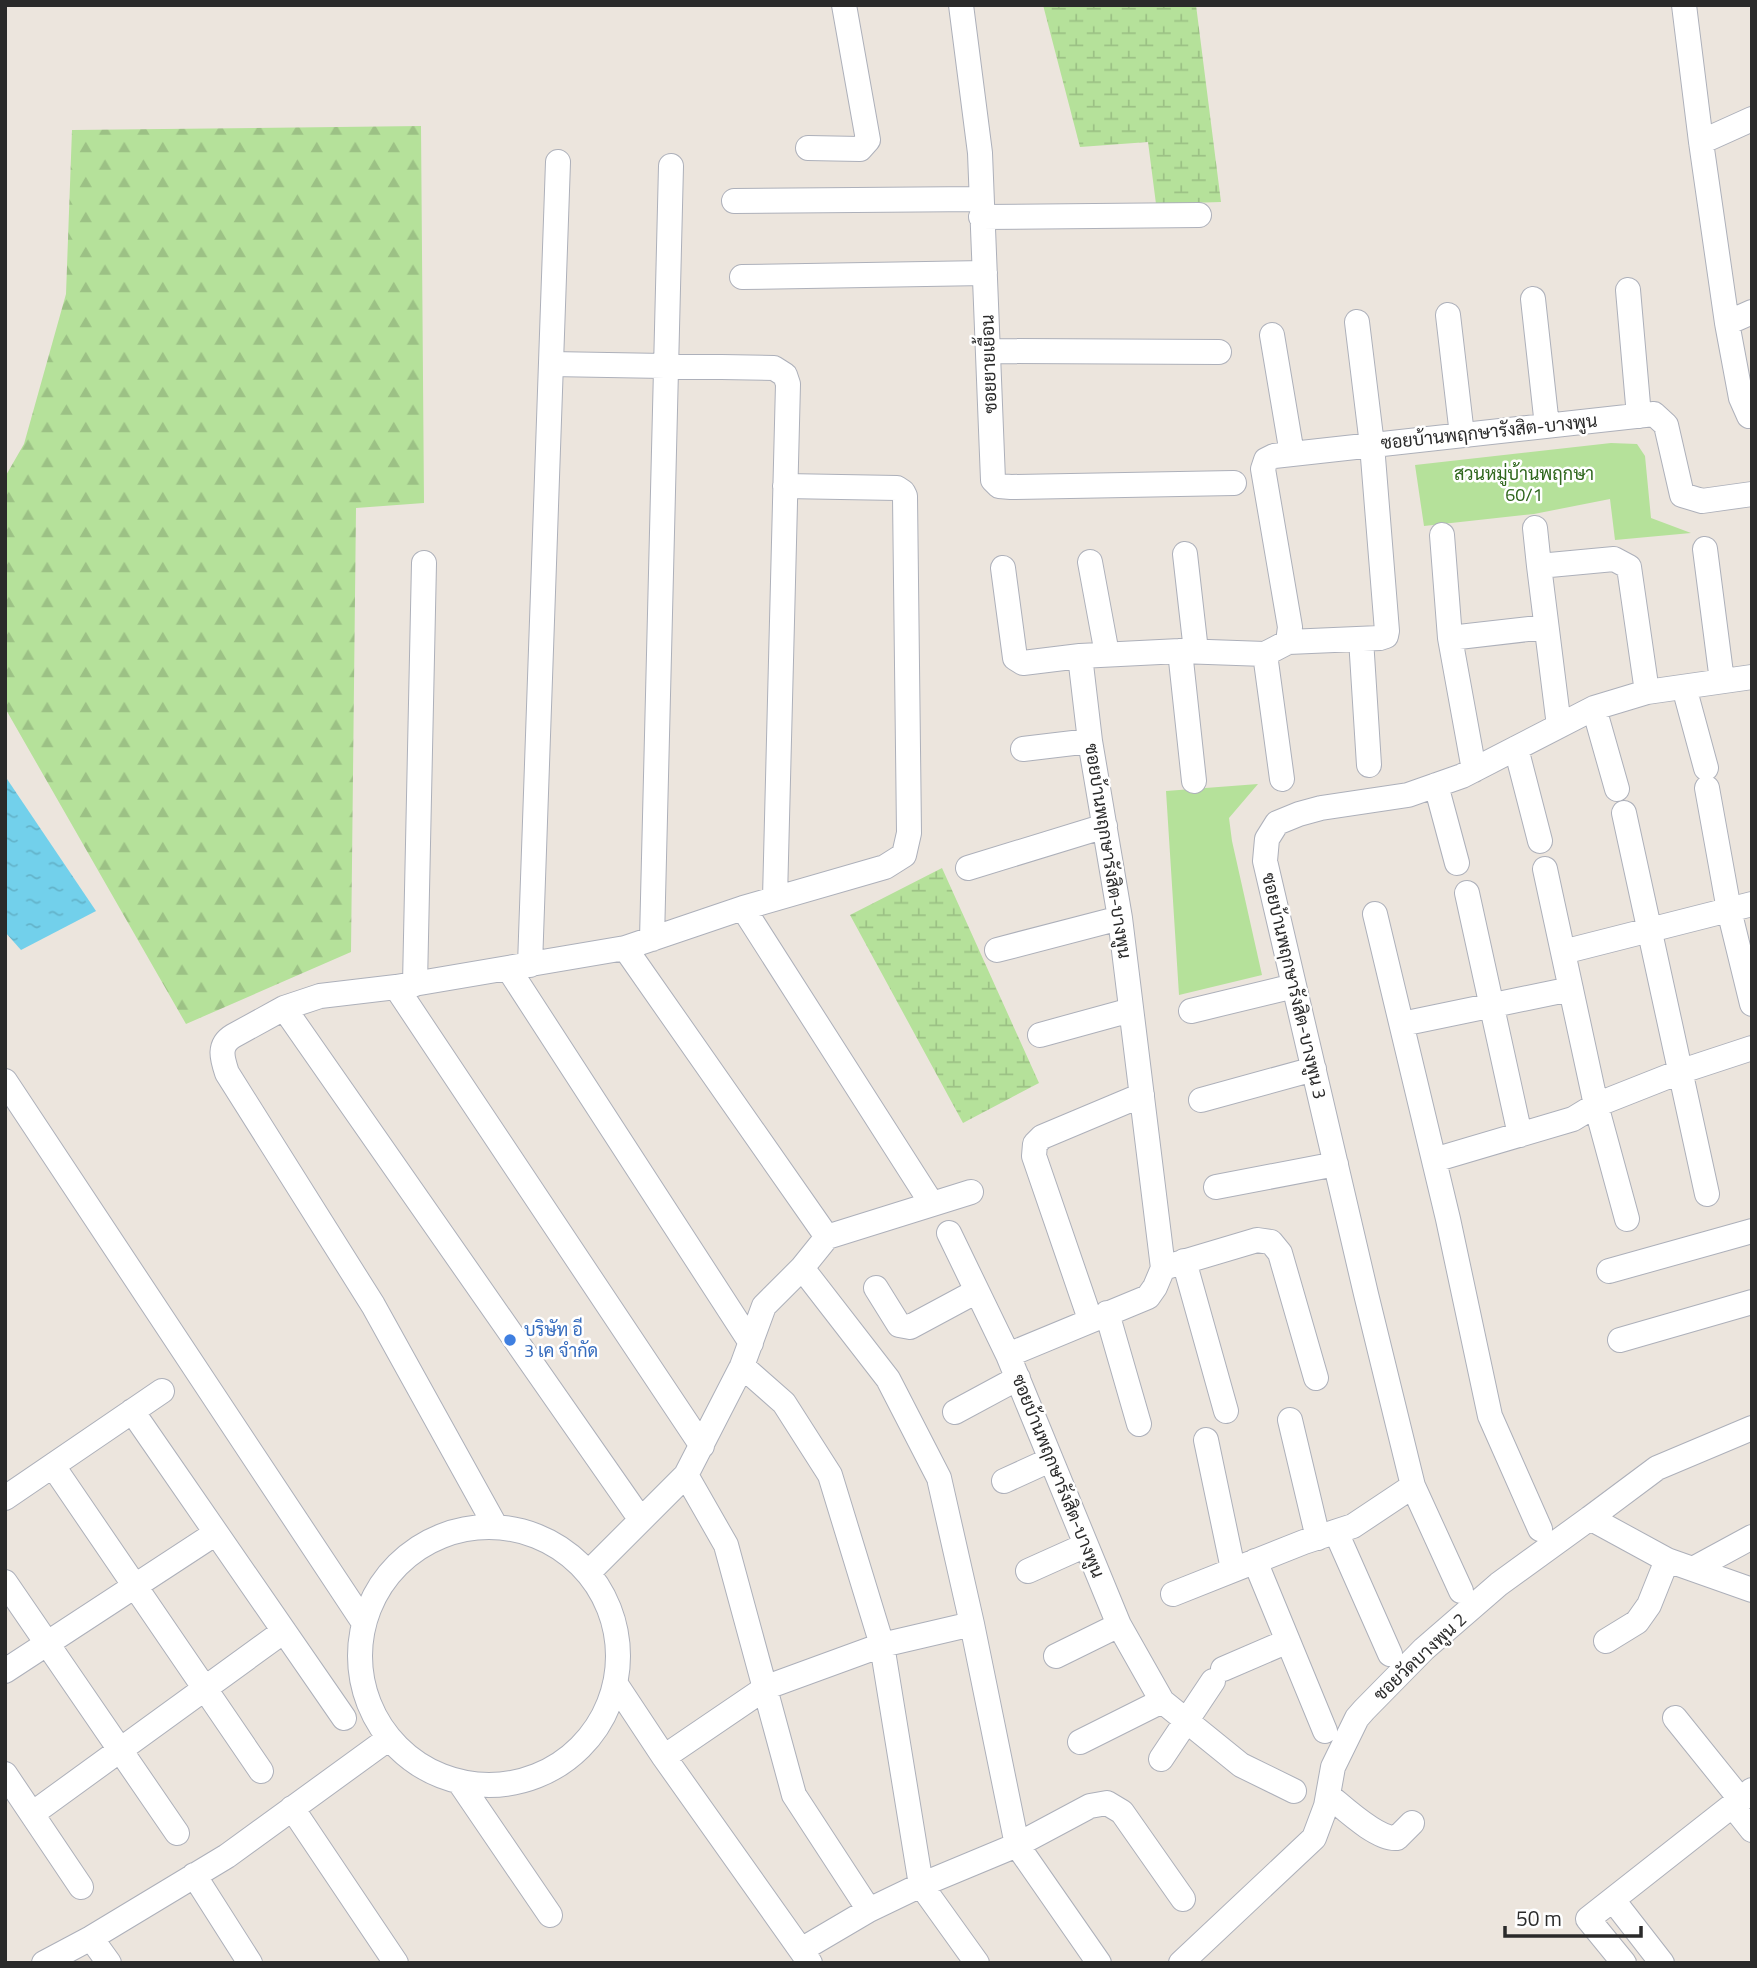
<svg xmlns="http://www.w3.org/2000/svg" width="1757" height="1968" viewBox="0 0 1757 1968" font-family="'Titillium Web',Sarabun,sans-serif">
<defs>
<pattern id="forest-firs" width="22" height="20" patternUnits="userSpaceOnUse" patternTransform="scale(1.75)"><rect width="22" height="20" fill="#b5e19a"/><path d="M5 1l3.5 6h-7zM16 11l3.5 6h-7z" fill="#9cc185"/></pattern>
<pattern id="wetland-marsh" width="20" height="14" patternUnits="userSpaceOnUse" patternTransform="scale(1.75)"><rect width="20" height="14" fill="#b5e19a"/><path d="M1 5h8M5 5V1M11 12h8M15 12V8" fill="none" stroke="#9cc185"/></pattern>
<pattern id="water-ripples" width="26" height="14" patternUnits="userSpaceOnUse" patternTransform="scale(1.75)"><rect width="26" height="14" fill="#72d0eb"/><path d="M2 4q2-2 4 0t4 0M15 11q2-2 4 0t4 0" fill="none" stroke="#63b3ca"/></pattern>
</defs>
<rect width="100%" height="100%" fill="#ece5dd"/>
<path fill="url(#forest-firs)" d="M421 126 424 503 356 508 351 952 186 1024 5 708V477L24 444 66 294 72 130Z"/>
<path fill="url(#wetland-marsh)" d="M1043 5H1196L1221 202 1156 204 1148 142 1080 147Z
M942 868 1039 1083 963 1123 850 915Z"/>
<path fill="#b5e19a" d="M1611 443 1637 444 1645 456 1651 518 1691 533 1615 540 1610 499 1534 514 1424 526 1415 465Z
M1258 784 1229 818 1232 841 1262 975 1179 995 1166 791Z"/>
<path fill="url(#water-ripples)" d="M5 776 96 911 21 950 5 932Z"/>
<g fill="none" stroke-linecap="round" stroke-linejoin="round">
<g stroke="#adb0ba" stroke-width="26">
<path id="minor" d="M961 5 980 153 993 480 999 486 1011 487 1234 483
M1684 5 1701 142 1727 323 1741 398 1749 416 1752 414
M1701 142 1752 119
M808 148 860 149 868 140 844 5
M734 201 980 199
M981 217 1199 215
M742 277 985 273
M1628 290 1639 416
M1533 299 1547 426
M1448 315 1462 435
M1727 323 1752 312
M1272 335 1292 454
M989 351 1219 352
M551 364 774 368 785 375 788 384 775 898
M1535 528 1539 566
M1442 535 1450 638 1474 770
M1705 549 1722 681
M1185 554 1196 651
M1090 562 1107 654
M1003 568 1015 658 1023 663 1080 656
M1450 638 1546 627
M1361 639 1369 765
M1288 642 1380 638 1386 636 1387 631 1372 445 1357 322
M1180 651 1194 781
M1265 654 1282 779
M1684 687 1706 768
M1594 708 1617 789
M1559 726 1539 566 1614 559 1629 567 1647 692
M1516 748 1540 841
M1023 749 1090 741
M1436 785 1457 863
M1707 788 1729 910 1752 1004
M1624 813 1707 1194
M968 868 1105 826
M1545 869 1596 1105 1627 1219
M1467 893 1520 1135
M743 908 932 1204
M1375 914 1448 1219 1490 1416 1540 1529
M652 939 671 166
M625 948 827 1237
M997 950 1120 918
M1563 952 1752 904
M530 965 558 162
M508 968 751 1343
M415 984 424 563
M396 987 702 1446
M284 1008 641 1520
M1191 1011 1294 986
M1402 1024 1571 989
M1040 1035 1131 1010
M5 1081 364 1623
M1201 1100 1314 1069
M1434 1160 1573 1119 1596 1105 1682 1071 1752 1048
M1216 1187 1336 1164
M949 1233 1008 1355
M1184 1261 1226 1411
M802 1268 888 1379 939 1478 972 1624 1017 1845 1099 1963
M1163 1268 1257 1240 1271 1242 1280 1253 1316 1378
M1609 1271 1752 1231
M876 1288 899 1325 910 1327 977 1291
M1107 1313 1139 1424
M1090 1319 1034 1156 1035 1144 1042 1137 1142 1095
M1620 1340 1752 1302
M742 1366 784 1403 830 1475 882 1645 921 1885 977 1963
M132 1411 344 1718
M955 1412 1018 1378
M1290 1420 1318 1538
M1206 1440 1233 1569
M53 1466 261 1771
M686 1475 726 1545 794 1795 869 1910
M1004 1481 1050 1460
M5 1498 162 1391
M1590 1518 1657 1468 1752 1428
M496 1527 373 1305 227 1073C222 1058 218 1045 233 1036L284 1008 320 996 396 987 625 948 743 908 885 867 904 855 909 833 905 496 903 492 897 488 785 486
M360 1656a129 129 0 1 1 258 0a129 129 0 1 1-258 0Z
M1336 1532 1390 1654
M1255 1561 1325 1731
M1693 1569 1752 1537
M1028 1571 1086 1545
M588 1573 686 1475 742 1366 764 1306 802 1268 827 1237 971 1192
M5 1582 177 1833
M1461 1591 1413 1486 1366 1294 1265 861 1267 839 1277 823 1299 814 1321 808 1408 795 1462 776 1594 708 1647 692 1752 677
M1173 1594 1304 1542 1353 1526 1413 1486
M1606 1641 1637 1622 1649 1605 1667 1560
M1056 1656 1119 1625
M1223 1669 1288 1641
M5 1671 216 1533
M615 1683 664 1757 810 1963
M1675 1718 1741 1800
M1080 1742 1162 1701
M664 1757 767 1687 882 1645 972 1624
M1161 1759 1213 1681
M5 1774 81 1887
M460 1783 550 1915
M1294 1791 1241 1765 1162 1701 1119 1625 1008 1355 1148 1297 1155 1287 1163 1268 1120 918 1090 741 1080 656 1180 651 1265 654 1288 642 1290 627 1263 469 1266 460 1274 456 1654 414 1666 425 1682 495 1702 501 1752 494
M1328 1795C1343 1807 1377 1840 1397 1838L1412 1823
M1733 1806 1752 1830
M292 1808 396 1963
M32 1814 284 1631
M194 1875 250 1963
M1613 1900 1662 1963
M91 1938 109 1963
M801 1950 869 1910 921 1885 1017 1845 1090 1806 1107 1803 1122 1812 1183 1899
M44 1963 91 1938 227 1856 388 1739
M1181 1963 1314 1838 1326 1806 1333 1767 1357 1718 1364 1710 1424 1649 1499 1584 1590 1518 1667 1560 1752 1590
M1624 1963 1588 1919 1752 1790"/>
</g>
<use href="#minor" stroke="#fff" stroke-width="24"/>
</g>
<circle fill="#3f7fe0" stroke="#fff" stroke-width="2.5" cx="510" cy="1340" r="7"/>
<g text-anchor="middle" stroke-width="5" stroke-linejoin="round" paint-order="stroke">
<g font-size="18" fill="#2a2a2a" stroke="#fff">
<text transform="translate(989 364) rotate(-92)" y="6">ซอยยายเยื้อน</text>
<text transform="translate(1489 432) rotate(-6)" y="6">ซอยบ้านพฤกษารังสิต-บางพูน</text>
<text transform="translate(1108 851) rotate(81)" y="6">ซอยบ้านพฤกษารังสิต-บางพูน</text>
<text transform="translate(1294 986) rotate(77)" y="6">ซอยบ้านพฤกษารังสิต-บางพูน 3</text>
<text transform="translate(1058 1476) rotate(68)" y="6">ซอยบ้านพฤกษารังสิต-บางพูน</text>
<text transform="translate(1420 1657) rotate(-43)" y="6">ซอยวัดบางพูน 2</text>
</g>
<g font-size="18" fill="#2e661c" stroke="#fff">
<text x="1524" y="480">สวนหมู่บ้านพฤกษา<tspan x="1524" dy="21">60/1</tspan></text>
</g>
<g font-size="18" fill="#366cbe" stroke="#fff" text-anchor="start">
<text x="524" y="1336">บริษัท อี<tspan x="524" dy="21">3 เค จำกัด</tspan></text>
</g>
</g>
<rect width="1757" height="1968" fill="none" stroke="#2a2a2a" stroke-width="14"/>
<path d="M1505 1926v10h136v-10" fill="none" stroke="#2a2a2a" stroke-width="3.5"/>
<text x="1516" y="1926" font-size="21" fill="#2a2a2a" stroke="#ffffff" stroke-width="5" paint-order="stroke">50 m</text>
</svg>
